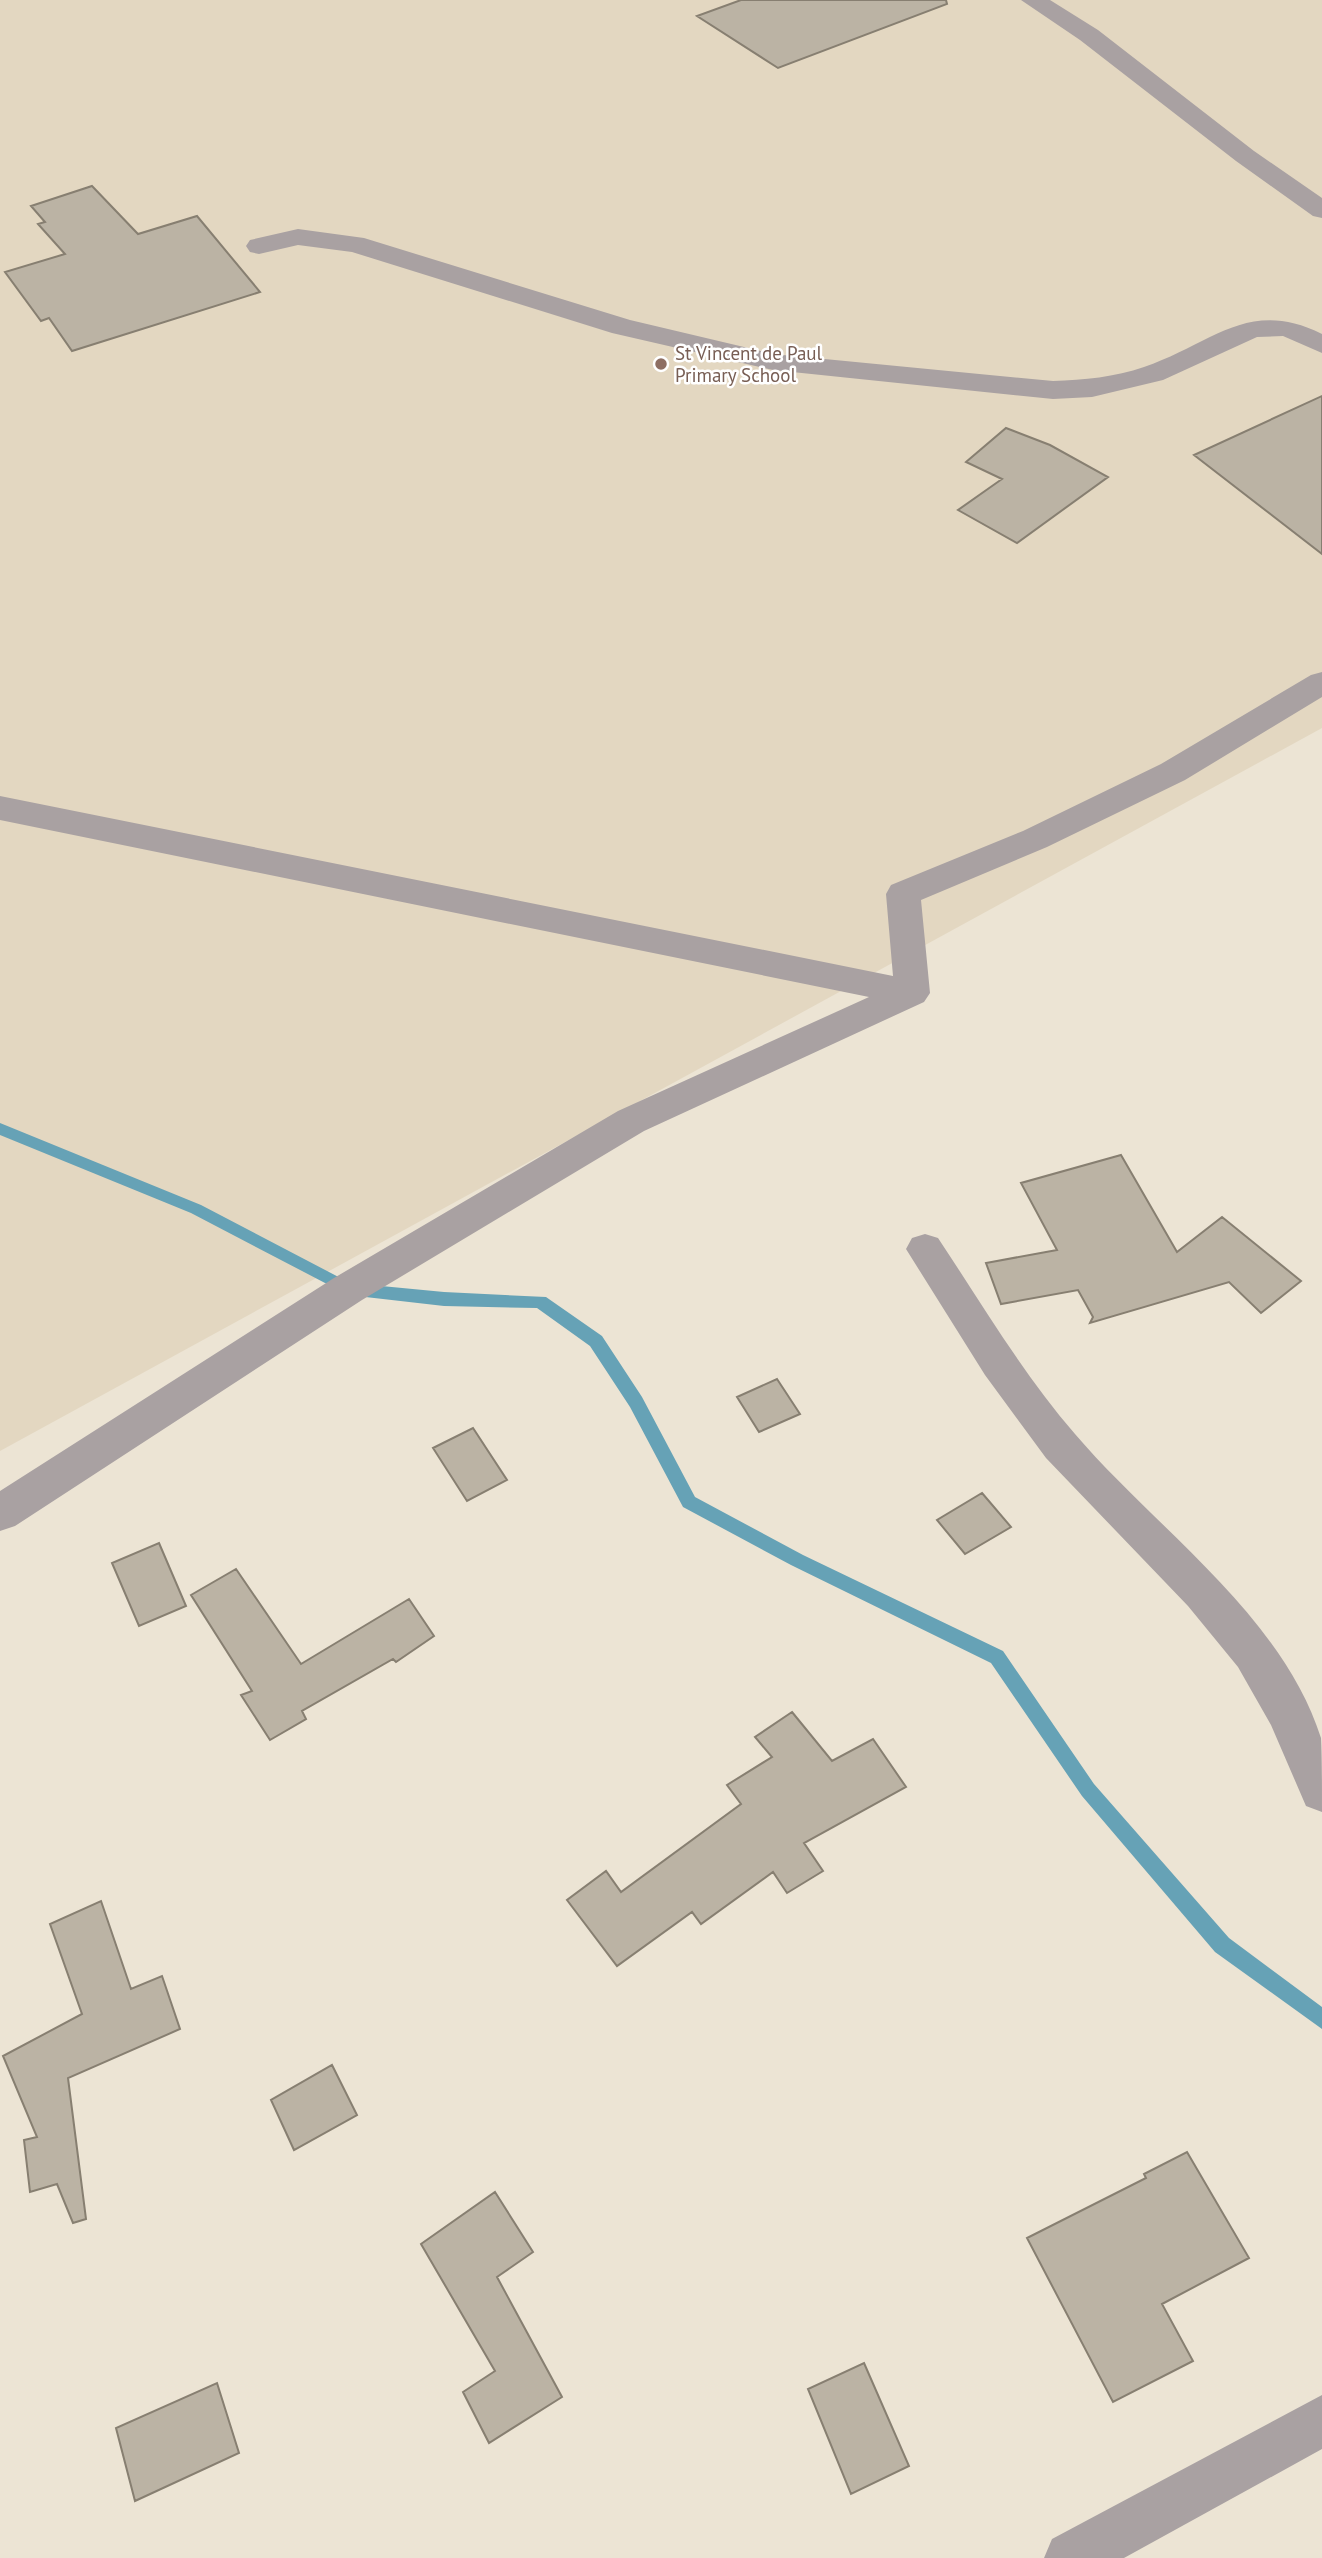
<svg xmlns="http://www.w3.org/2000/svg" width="1322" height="2558" viewBox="0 0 1322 2558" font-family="'PT Sans',sans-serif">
<rect width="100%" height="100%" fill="#ece4d4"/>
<path fill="#e3d7c1" d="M0 0H1322V728L0 1451Z"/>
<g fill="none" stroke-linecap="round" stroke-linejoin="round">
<path fill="#66a2b6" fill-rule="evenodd" d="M0 1123 201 1205 350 1283 444 1292 546 1297 602 1336 642 1397 695 1497 803 1555 1003 1651 1094 1784 1229 1938 1322 2007V2029L1215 1952 1082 1796 991 1663 791 1565 683 1507 630 1407 590 1346 537 1308 444 1306 348 1295 191 1213 0 1135Z"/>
</g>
<path fill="#bbb3a4" stroke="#877f71" stroke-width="2" d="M741 0H946L947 4 778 68 697 16Z
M92 186 138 234 197 216 260 292 72 351 49 318 41 321 5 272 65 254 38 224 45 222 31 206Z
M1322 396V554L1194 455Z
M1006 428 1050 445 1108 477 1017 543 958 510 1002 479 966 462Z
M1121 1155 1177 1252 1222 1217 1301 1281 1261 1313 1229 1282 1090 1323 1093 1317 1078 1290 1001 1304 986 1263 1057 1250 1021 1183Z
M777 1379 800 1414 759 1432 737 1397Z
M473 1428 507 1480 467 1501 433 1448Z
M982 1493 1011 1527 965 1554 937 1520Z
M159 1543 186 1606 139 1626 112 1563Z
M236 1569 301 1664 409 1599 434 1636 396 1662 393 1659 302 1711 306 1719 270 1740 241 1695 252 1691 191 1595Z
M792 1712 832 1761 873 1739 906 1787 804 1843 823 1871 787 1893 773 1872 701 1924 692 1912 617 1966 567 1900 606 1871 621 1892 741 1804 727 1785 772 1757 755 1737Z
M101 1901 131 1989 162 1976 180 2029 68 2078 86 2219 73 2223 57 2184 30 2192 24 2140 37 2137 3 2056 82 2014 50 1924Z
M332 2065 357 2115 294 2150 271 2100Z
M1187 2152 1249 2258 1162 2304 1193 2361 1113 2402 1027 2238 1146 2178 1144 2174Z
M495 2192 533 2252 497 2277 562 2397 489 2443 463 2392 495 2371 421 2244Z
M864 2363 909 2466 851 2494 808 2389Z
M217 2383 239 2453 135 2501 116 2428Z"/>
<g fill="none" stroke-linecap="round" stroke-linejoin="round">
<path fill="#a9a1a2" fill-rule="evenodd" d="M1021 0H1050L1098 30 1254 151 1322 198V218L1313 216 1236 161 1080 40Z
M298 229 364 238 630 320 773 354 1053 381C1084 380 1115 377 1144 367 1212 344 1248 297 1322 334V353L1283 336 1257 337 1163 380 1092 397 1053 399 773 370 612 333 352 252 298 245 259 254 250 252 246 246 250 240Z
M1322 672V697L1185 780 1047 847 921 900 930 993 924 1002 644 1131 362 1300 15 1526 0 1531V1491L334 1278 618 1111 869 997 0 820V796L893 976 886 894 891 885 1023 831 1161 764 1311 675Z
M925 1234 938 1238C982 1304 1023 1374 1075 1434 1156 1529 1282 1615 1321 1738 1322 1758 1322 1790 1322 1812L1306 1806 1271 1725 1238 1667 1188 1606 1046 1458 985 1375 906 1249 912 1238Z
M1322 2395V2449L1124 2558H1044L1052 2539Z"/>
</g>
<circle fill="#8d6e63" stroke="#fff" stroke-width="2.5" cx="661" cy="364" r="7"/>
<g text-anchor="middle" stroke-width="5" stroke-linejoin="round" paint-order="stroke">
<g font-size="19" fill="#785e54" stroke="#fff" text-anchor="start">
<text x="675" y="360">St Vincent de Paul<tspan x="675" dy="22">Primary School</tspan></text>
</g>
</g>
</svg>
